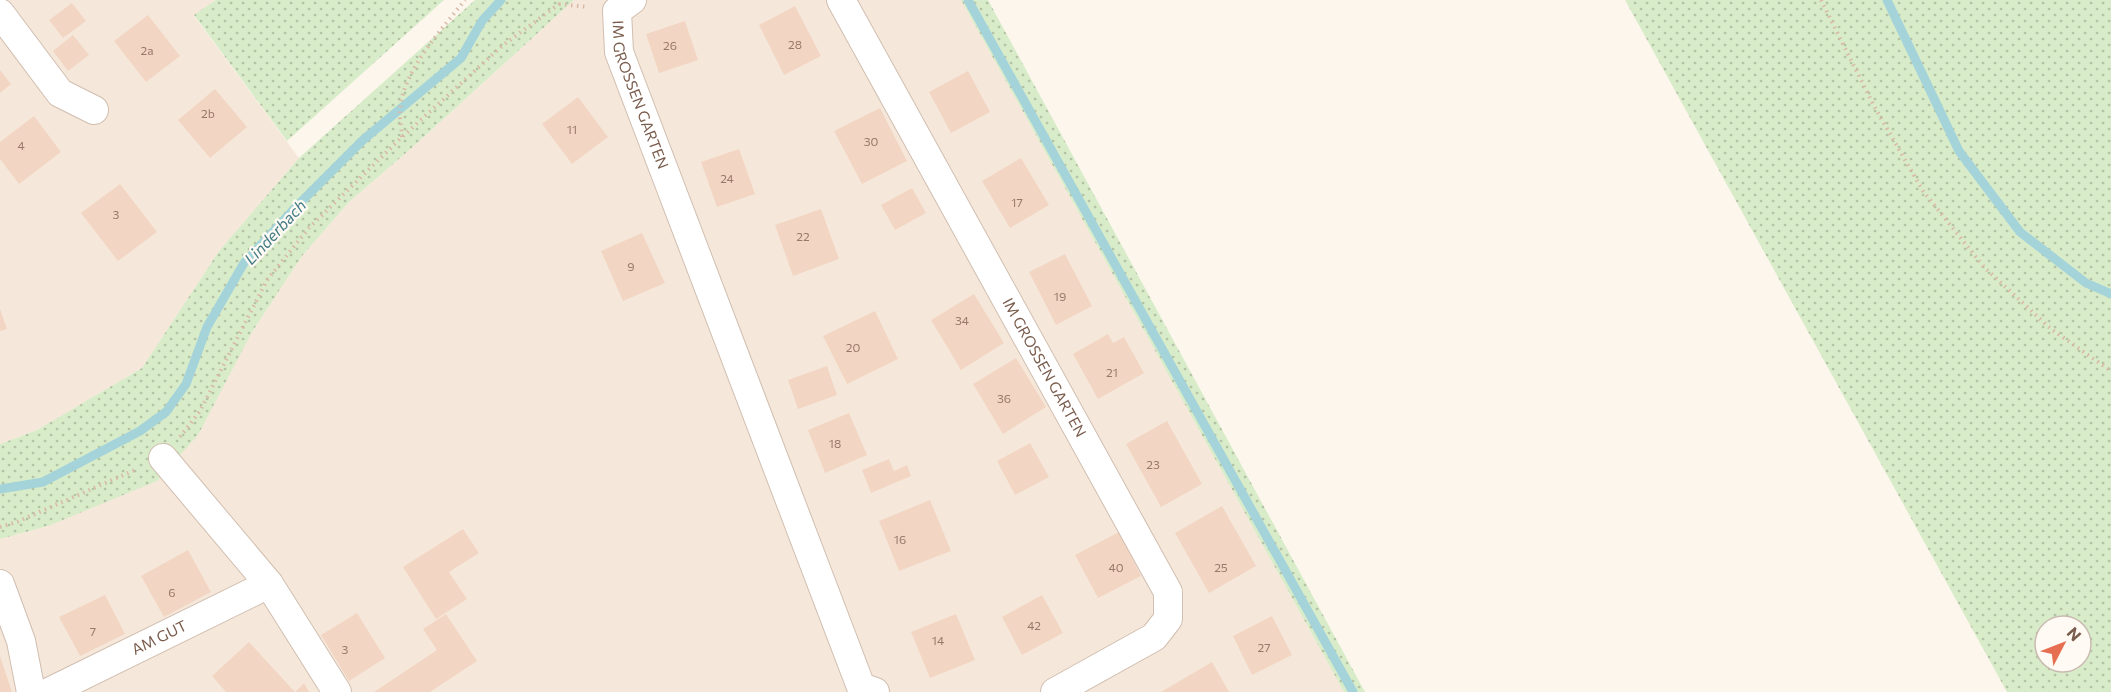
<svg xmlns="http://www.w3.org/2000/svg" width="2111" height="692" viewBox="0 0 2111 692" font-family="Commissioner,sans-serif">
<defs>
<pattern id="grass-dots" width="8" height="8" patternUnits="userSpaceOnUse" patternTransform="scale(1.5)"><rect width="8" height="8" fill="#d8ecc9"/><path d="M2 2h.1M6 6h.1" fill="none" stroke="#b4c2a5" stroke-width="1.8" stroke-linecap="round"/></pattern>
</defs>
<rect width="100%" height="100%" fill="#fdf6ec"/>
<path fill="#f5e8da" d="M0 0H216L194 16 299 158 219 251 142 368 37 430 0 444Z
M574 0H961L1344 692H0V539L48 526 252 332 302 256 349 202 415 145Z"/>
<path fill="url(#grass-dots)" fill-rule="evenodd" d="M216 0H444L287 141 194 15Z
M475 0H574L415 145 349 202 302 256 252 332 198 435 157 481 48 526 0 539V444L37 430 142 368 219 251 299 158Z
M961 0H988L1365 692H1344Z
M1625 0H2111V692H2007ZM2045 626H2081V662H2045Z"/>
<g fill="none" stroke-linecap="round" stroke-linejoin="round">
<path stroke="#a5d3da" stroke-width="9" d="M968 0 1353 692
M1887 0 1959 151 2020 232 2086 283 2111 294
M0 489 43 482 140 431 166 412 186 384 207 327 244 263 296 207 363 140 461 58 482 21 501 0"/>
</g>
<path fill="#f3d5c3" d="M72 3 86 21 63 38 49 20Z
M795 6 821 56 784 75 759 25Z
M148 15 180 56 146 82 114 41Z
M685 21 698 60 659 73 646 34Z
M73 35 89 55 68 71 53 51Z
M0 70 11 84 0 93Z
M968 71 990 112 951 133 929 92Z
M215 89 247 127 210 158 178 120Z
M578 97 608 137 572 164 542 124Z
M880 108 907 161 862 184 834 131Z
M34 116 61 152 19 184 0 159V142Z
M739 149 755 194 717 207 701 162Z
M1021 158 1049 205 1010 228 982 181Z
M120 184 157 232 118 261 81 213Z
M912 188 926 213 895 230 881 205Z
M821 209 839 259 793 276 775 225Z
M642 233 665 283 623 301 601 251Z
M1065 254 1092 306 1056 325 1029 272Z
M974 294 1004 343 961 370 931 320Z
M0 309 7 329 0 331Z
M875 311 898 359 847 384 823 336Z
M1108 334 1113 343 1124 337 1144 373 1098 399 1073 354Z
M1016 358 1046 407 1003 434 973 384Z
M827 366 837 395 798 409 788 380Z
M849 413 867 455 825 473 808 430Z
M1167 421 1202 484 1161 507 1126 444Z
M1030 443 1049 477 1015 495 997 461Z
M889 459 894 471 907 465 911 476 871 493 862 470Z
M930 500 951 551 899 571 879 521Z
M1222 506 1256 566 1209 593 1175 533Z
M463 529 479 553 449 572 467 599 436 619 403 567Z
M1119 532 1141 576 1098 598 1075 555Z
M188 550 211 592 164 617 141 576Z
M105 595 125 634 80 656 59 617Z
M1042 595 1063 633 1022 655 1002 617Z
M357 613 385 658 349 681 321 635Z
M446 614 477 661 430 692H374L437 650 423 629Z
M956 614 975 660 930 678 911 632Z
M1272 616 1292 655 1252 675 1233 636Z
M249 642 295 692 304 683 309 692H226L212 676Z
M0 656 12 692H0Z
M1212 662 1229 692H1161Z"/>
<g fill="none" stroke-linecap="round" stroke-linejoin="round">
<g stroke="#d1beb0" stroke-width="30">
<g id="minor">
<path id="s1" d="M632 0 617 11 619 52 861 687 875 692"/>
<path id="s2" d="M841 0 1168 592V619L1154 637 1055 692"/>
<path d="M0 13 60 93 94 110"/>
<path d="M163 458 269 584 337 692"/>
<path d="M0 584 21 641 31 692"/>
<path id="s3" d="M49 692 269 584"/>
</g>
</g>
<path stroke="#d9b8a5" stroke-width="4" stroke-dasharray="1.5 4.5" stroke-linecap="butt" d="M1821 0 1874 106 1923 191 1984 267 2051 329 2111 371
M559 4 588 7
M402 137C402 128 399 118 400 109 403 71 442 29 465 0
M180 437 200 411 267 280 309 228 402 137 502 46 559 4 561 0
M0 527 17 522 137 469"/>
<use href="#minor" stroke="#fff" stroke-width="28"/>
</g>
<g text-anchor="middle" stroke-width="4.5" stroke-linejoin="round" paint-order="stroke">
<g font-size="12" fill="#987a6a">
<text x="795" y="49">28</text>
<text x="670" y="50">26</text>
<text x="147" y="55">2a</text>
<text x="208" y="118">2b</text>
<text x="572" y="134">11</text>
<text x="871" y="146">30</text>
<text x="21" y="150">4</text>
<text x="727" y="183">24</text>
<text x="1017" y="207">17</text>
<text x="116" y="219">3</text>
<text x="803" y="241">22</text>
<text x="631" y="271">9</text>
<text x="1060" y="301">19</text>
<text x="962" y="325">34</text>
<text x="853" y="352">20</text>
<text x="1112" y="377">21</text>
<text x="1004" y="403">36</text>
<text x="835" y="448">18</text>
<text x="1153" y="469">23</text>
<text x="900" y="544">16</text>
<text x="1116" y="572">40</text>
<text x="1221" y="572">25</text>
<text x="172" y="597">6</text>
<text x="1034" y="630">42</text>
<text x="93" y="636">7</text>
<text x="938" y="645">14</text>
<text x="1264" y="652">27</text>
<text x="345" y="654">3</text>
</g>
<g font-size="15" fill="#7a5c4d" stroke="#fffaf3">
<text dy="5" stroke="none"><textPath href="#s1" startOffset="106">IM GROSSEN GARTEN</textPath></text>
<text dy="5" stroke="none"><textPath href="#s2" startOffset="420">IM GROSSEN GARTEN</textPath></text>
<text dy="5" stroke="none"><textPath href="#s3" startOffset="123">AM GUT</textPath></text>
</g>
<g font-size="16" font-style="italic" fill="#437c86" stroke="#fffaf3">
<text transform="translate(275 232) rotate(-47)" y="6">Linderbach</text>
</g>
</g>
<g transform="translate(2063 644) rotate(48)"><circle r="28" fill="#fffaf3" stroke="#cabbb1" stroke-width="1.5"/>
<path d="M0-4.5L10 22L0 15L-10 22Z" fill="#e76f51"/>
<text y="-9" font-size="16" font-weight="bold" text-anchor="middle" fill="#7a5c4d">N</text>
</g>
</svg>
